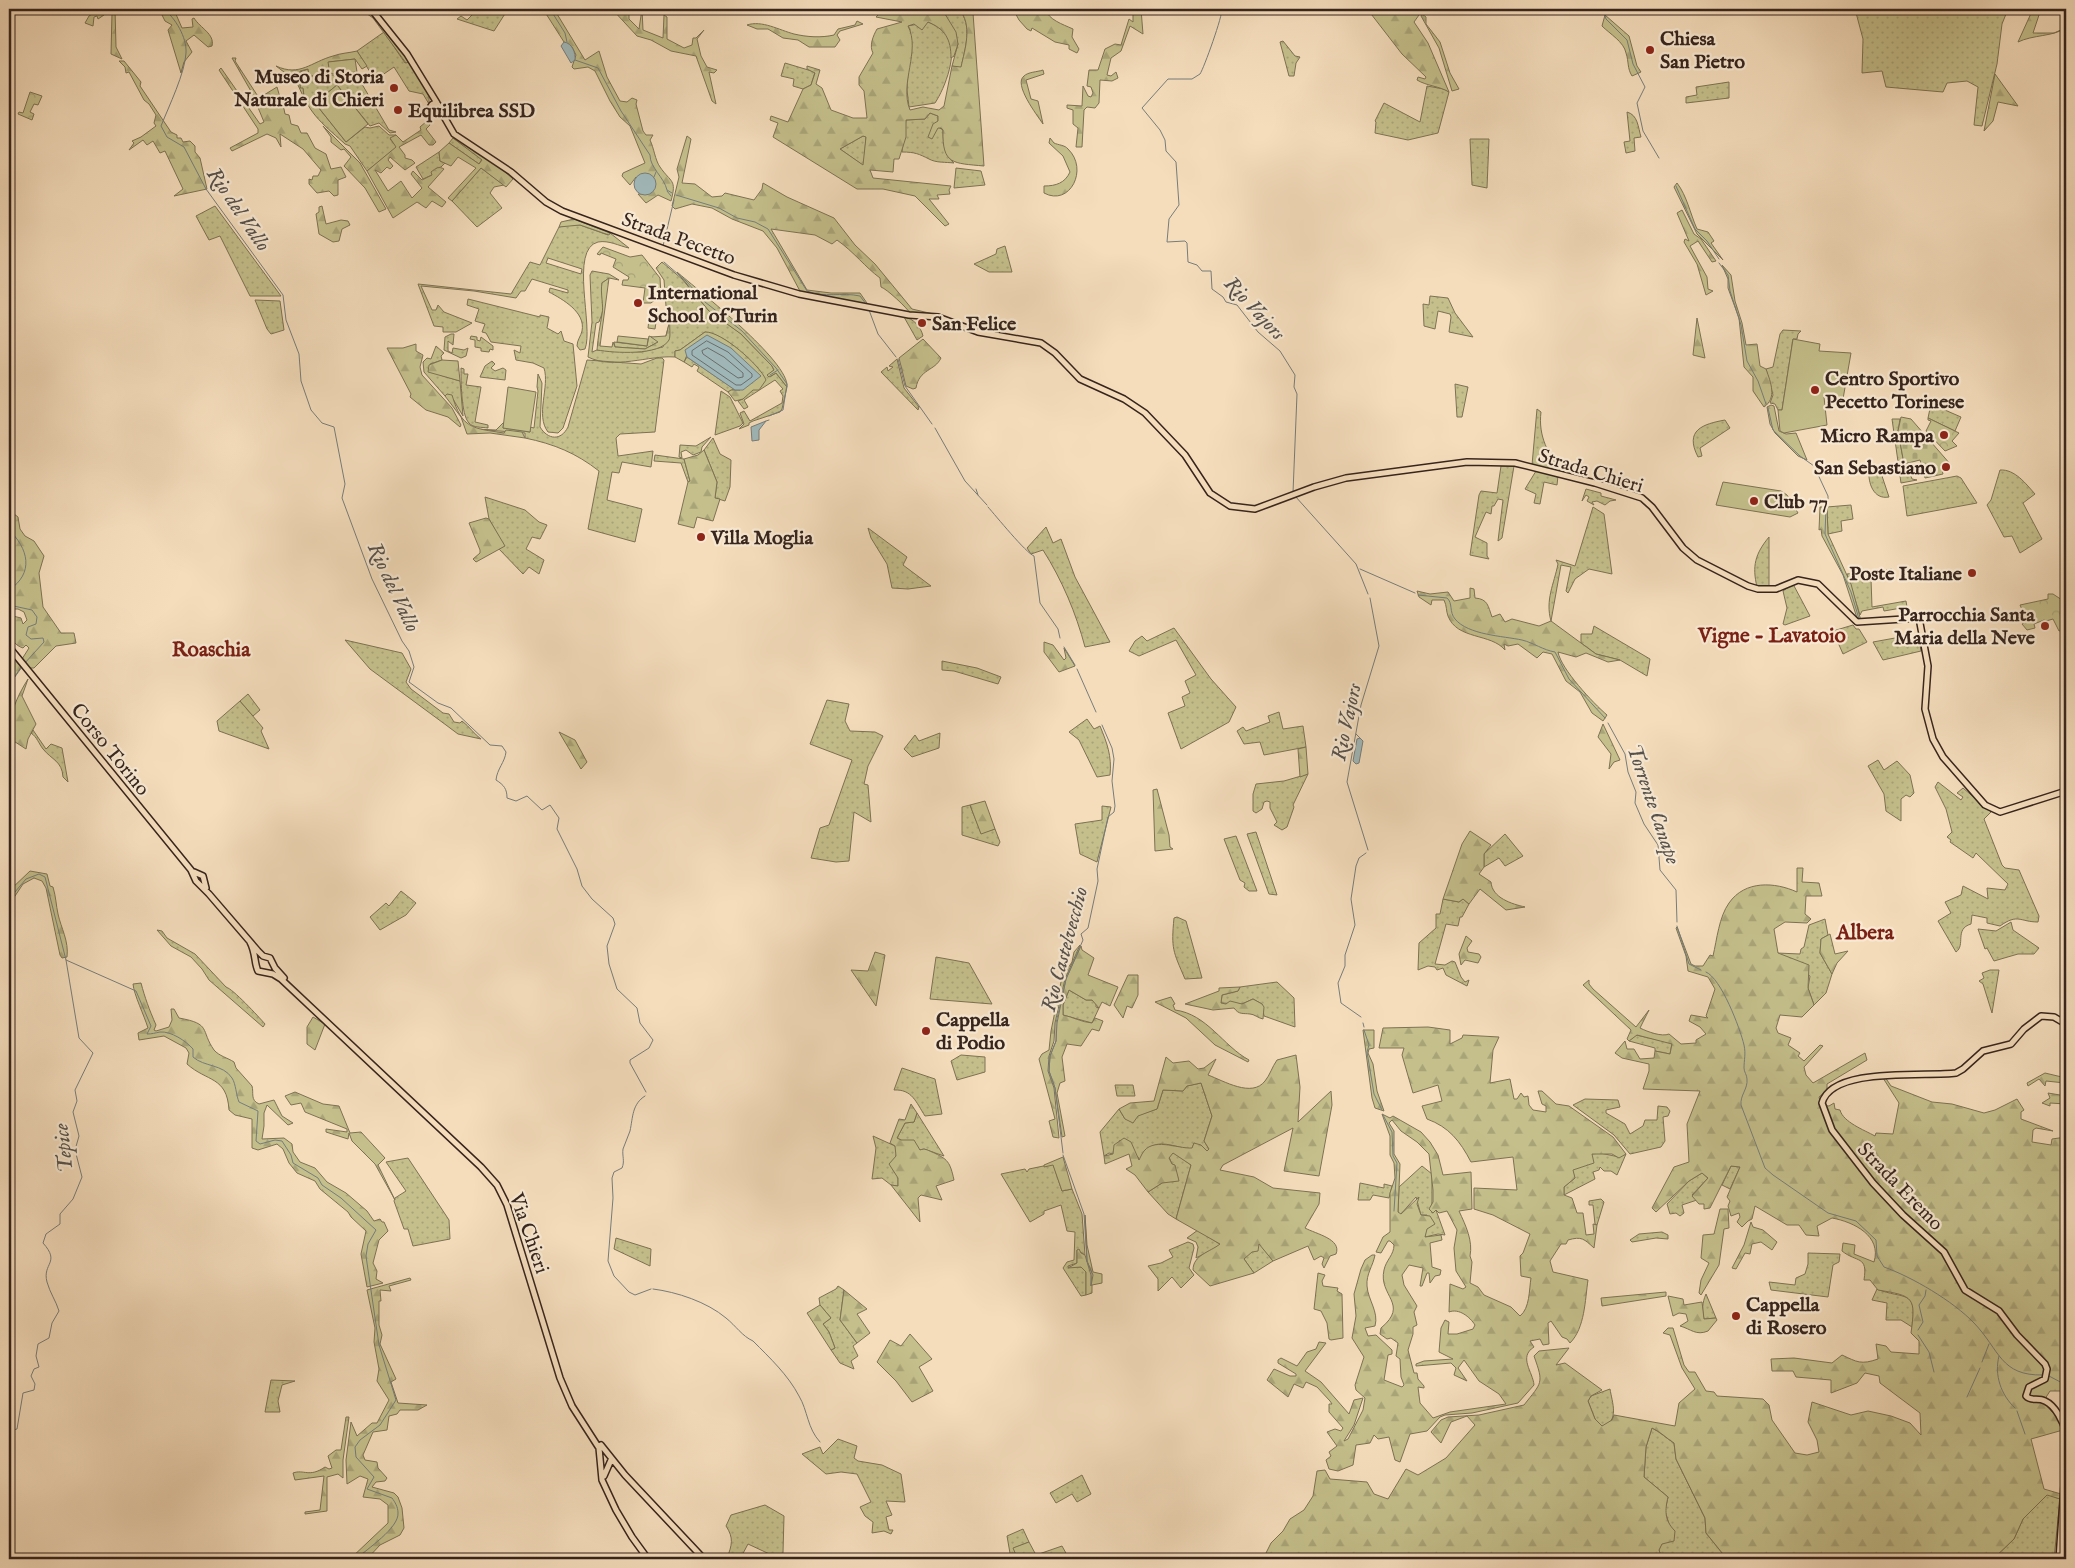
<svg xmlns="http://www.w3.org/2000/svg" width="2075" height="1568" viewBox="0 0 2075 1568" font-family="'IM FELL English',serif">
<defs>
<pattern id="grass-dots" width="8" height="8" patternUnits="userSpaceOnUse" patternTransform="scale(1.25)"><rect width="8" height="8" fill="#c4bf8b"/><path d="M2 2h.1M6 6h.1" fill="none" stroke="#a9a478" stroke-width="1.8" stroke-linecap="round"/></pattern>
<pattern id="forest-firs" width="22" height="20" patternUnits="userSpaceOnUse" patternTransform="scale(1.25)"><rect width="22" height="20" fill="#c4bf8b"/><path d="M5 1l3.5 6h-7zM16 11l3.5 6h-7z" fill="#a9a478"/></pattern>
<pattern id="cemetery-stones" width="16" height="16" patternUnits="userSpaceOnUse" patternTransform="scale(1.25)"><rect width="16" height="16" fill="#c4bf8b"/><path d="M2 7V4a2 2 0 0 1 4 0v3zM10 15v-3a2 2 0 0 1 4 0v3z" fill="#a9a478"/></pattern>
<pattern id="park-crowns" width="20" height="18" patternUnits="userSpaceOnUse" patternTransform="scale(1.25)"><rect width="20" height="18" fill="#c4bf8b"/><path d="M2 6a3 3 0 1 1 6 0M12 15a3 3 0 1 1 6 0" fill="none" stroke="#a9a478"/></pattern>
</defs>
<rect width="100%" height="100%" fill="#f5ddbc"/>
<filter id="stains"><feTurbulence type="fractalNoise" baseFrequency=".004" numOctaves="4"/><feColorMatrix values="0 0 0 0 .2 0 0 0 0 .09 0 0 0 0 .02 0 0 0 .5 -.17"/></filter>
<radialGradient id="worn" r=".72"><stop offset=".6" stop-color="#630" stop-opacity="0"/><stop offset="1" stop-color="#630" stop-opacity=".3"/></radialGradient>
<path fill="url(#grass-dots)" stroke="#7d7254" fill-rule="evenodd" d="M478 9H508L494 31 457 19 461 16 467 20Z
M947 9H959C973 25 965 49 961 68L952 66 958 44 945 14Z
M1855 9H2008L2002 24 1997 64 1982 126 1974 125 1978 87 1967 81 1947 83 1943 92 1886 87 1882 71 1862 73 1863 39Z
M928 22C933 24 944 30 947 35 959 52 945 88 935 103L909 107 907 90 910 29 908 26Z
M384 32 405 63 411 61 429 92V104L423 94 409 91 394 67 375 80 357 51Z
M1283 41 1295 56 1300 57 1296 63 1294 76H1289L1280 42Z
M785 63 815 72 811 85 803 89 793 86 794 79 781 76Z
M308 69 309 76 356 74 389 130 396 132 390 133 379 123 370 126 337 85 315 103 346 142 365 127 370 128 379 126 389 135H396L390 139 397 147 367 171 350 146 345 144C329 129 305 112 303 89L300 88V72Z
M1729 82V98L1686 103V97L1697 95 1696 87Z
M1427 86 1444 89 1449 92 1438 133 1408 140 1375 133 1376 122 1375 121 1384 103 1420 122Z
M1627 112C1638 115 1638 127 1641 137L1634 138 1635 151 1626 153 1624 142 1630 141Z
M930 113 938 116V127L943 130C943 141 944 155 954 163 946 162 936 163 929 159 919 154 915 152 902 152L906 120 925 119Z
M863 136H866L864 166 840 149Z
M453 138 482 159 479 164 449 143Z
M1470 139H1489L1487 188 1472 185Z
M439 152 440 161 446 162 441 167 437 168 432 175 423 179 416 167Z
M481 168 504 185 494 187 490 193 502 208 477 227 452 201Z
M956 168 981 171 985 185 954 188Z
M215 206 281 296H250L220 236 209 240 196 216Z
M569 225H580L608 235 610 233 629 248C619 246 609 240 598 242 569 249 594 327 585 349L580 350 577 346C577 340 581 336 582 331 586 312 562 299 549 292L550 288 568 293V290L532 279 525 291H521L516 298 474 291 421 286 432 310H436L438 305 444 312 472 323 456 332H443V327L434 326 418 284 511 294 530 262 540 265 559 227ZM548 258 582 269 581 274 546 263Z
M1005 246 1012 272H989L974 264 996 254 997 249Z
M662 262 682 279 709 311 740 333 772 366 774 370 768 375 770 377 776 373 787 387 782 409 780 412 753 421 749 423V425L739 429 744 424 740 413 744 411 750 421 782 403 783 396 780 391 783 389 775 380 744 400 748 407 744 409 738 401 743 399 749 360C737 347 722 335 705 332L680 350 675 351V357C649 355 614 370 588 357L592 322 590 275 592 271 609 274 619 280 609 278 602 283 603 311 599 322 596 323 592 352 597 350 641 352 663 347 670 320 675 319 676 313 666 306 664 280 656 268Z
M1430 296 1448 298 1455 313 1473 337 1449 332 1451 317 1450 314 1438 311 1435 329 1424 326 1423 304 1429 305Z
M468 299 540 317V315L549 317 547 328 558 334 561 331 564 341 573 344 577 386 563 428 558 433 548 432C535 415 550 387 544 368L533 363 516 360 514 350 520 353 521 346 491 342 486 333 482 332 485 324 475 321 479 309 467 305Z
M255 300 280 301 284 330 271 334 267 329Z
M904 317C913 318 921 327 923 336L917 340Z
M1783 330 1801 331 1798 334 1797 339H1793L1782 410H1778L1775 404 1770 403 1773 395 1766 369 1773 367 1780 334Z
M451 334H454L453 345 448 341V351L452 353 453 348 464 350 468 348 466 356 461 358 444 350 445 337Z
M471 336 477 337V340L480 341 481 337 493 346V350L490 349 489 352 481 351V348L475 347V340L470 339Z
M649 336 657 339 658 342 645 349 615 347 614 342 647 346Z
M436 346 444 353 441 356 442 360 430 364 440 375 460 381 463 416 453 399 448 394 445 396 424 372 423 362 427 358 431 359Z
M687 357 734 389 728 392 697 371 699 367 694 364 692 367 684 362Z
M657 358H662L664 360 655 432 620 434 616 438 618 456 653 451 651 467 622 462 619 473 612 472 607 500 642 509 635 542 588 529 599 471C576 453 554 444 525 438V433L473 429 496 430 504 422 503 428 530 432V427L534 428 538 391 537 387 538 374 542 383 540 427C548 440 561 441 568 427L587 360 641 364Z
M897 359 904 388 919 407 918 410 881 372 887 367 888 371 893 367 889 366Z
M492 361 495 364 491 368 495 371 503 368 506 370 505 380 480 377 485 366Z
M461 368 464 369V374H468L466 385 481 387 475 422 488 425V428C482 427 473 428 469 423 461 415 461 380 461 368Z
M1455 384 1468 387 1462 417H1457Z
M721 391 730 397 743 423 740 426 715 435Z
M1931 404 1961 417 1955 431 1928 418Z
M1537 409 1541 412C1538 436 1548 455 1563 472L1532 465Z
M1892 419H1900L1898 431 1904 464 1907 463 1912 479 1917 480 1901 483Z
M1725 420 1730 428 1700 448 1702 456 1698 457C1684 430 1703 424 1725 420Z
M711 437 702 447 701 452 693 455 686 450 681 452 682 458 679 457 680 445 696 446Z
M713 438 720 454 731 460 730 487 725 501 715 498 717 482 704 450Z
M655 455 684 459 690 481 688 482 681 463 654 461Z
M1501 466H1514L1502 538 1498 541 1503 500 1498 499 1494 506H1492L1491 514 1486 512 1475 537 1487 543V556L1489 559 1470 555 1479 495 1481 491 1497 493Z
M1875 469 1880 470 1889 497C1873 500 1868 482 1869 471Z
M2000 470C2015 469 2026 484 2035 494L2023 503 2042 539 2020 553 2012 536 2004 537 1987 505 1991 500Z
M1536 471 1558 476 1557 485 1544 482 1540 504 1534 503 1536 494 1525 489Z
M1957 476 1961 478 1977 503 1907 516 1903 486Z
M1586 489 1601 493V496L1616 500 1610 501 1605 505 1597 501 1592 502 1594 505 1587 501 1589 497 1586 495 1582 501Z
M485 497 525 510 539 522 547 525 540 539 532 537 526 549 544 560 539 574 529 567 523 574 499 549 504 546 489 519Z
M1851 505 1853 519 1841 521 1842 531 1828 534 1827 507Z
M1593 507 1604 514 1612 574 1589 569 1575 579 1568 593 1566 591 1571 567 1561 565 1551 621C1545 600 1554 584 1558 564L1556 560 1575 566Z
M1046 527 1053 543 1061 539 1075 577 1110 642 1085 647C1076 613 1062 580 1043 550L1031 554 1027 548Z
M868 528 907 557 903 565 931 586 908 589 892 588 887 564 871 538Z
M1769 537V588L1757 587C1752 566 1755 554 1769 537Z
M1892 569 1893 575 1871 579 1872 607 1906 601 1907 607 1884 611 1883 607 1862 611 1860 615 1847 574Z
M1793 584 1810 616 1785 625 1783 624 1787 608 1783 591Z
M1853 625 1856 629H1859L1867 642 1843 654 1833 631Z
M1594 626 1650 659 1647 676 1620 660 1596 654 1581 643V634H1592Z
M1174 628 1211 679 1236 707 1229 722 1181 749 1168 713 1185 706 1182 697 1190 693 1185 681 1196 675 1176 640 1139 656 1129 651 1135 641 1142 636 1147 641Z
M1906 636 1908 642 1919 640 1921 651 1883 660 1873 642Z
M345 640 402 653 411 669 406 682 411 689 443 713 449 714 454 722 460 723 462 721C470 727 474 734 481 739L458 734 446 725 370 669Z
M942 661 977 668 1001 677 998 684 954 671 942 670Z
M827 700 849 704 845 721 850 731 875 732 883 736 868 766 864 784 868 785 871 822 854 812 849 861 836 862 811 858 820 828 829 825 852 760 810 744Z
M240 701 263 728 261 731 269 749 219 731 217 721Z
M1279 712 1283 729 1303 726 1306 747 1264 755 1260 742 1244 744 1237 731 1243 727 1246 731 1270 722 1268 716Z
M1087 719 1094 729 1100 726C1107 743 1112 756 1110 775L1097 777 1079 740 1069 732Z
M33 730 46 749 51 744 62 748 68 782 63 777C62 761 52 760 43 749 39 744 37 737 31 733Z
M940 733 939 748 912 757 904 749 915 735 919 741Z
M1878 760 1884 770 1897 761 1910 775 1914 793 1910 797 1906 795 1901 799V821L1886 811 1884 794 1868 766Z
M1308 774 1293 805 1294 807 1287 827 1282 830 1274 825 1277 822 1270 808V802L1267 801 1264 802 1262 809 1256 813 1253 811V794L1256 784 1284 781Z
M1938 782 1961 800 1963 797 1957 793 1963 788 1977 800 1979 799 1991 812 1984 819 2002 865 2005 868 2019 870 2039 916 2038 922C2020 922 2018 913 2000 926L1987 923V918L1972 915 1971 924C1954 929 1966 945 1956 952L1938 921 1951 913 1945 902 1961 895 1963 886 1988 899 1987 888 2005 890 2008 884 1976 853 1973 858 1950 842 1951 840 1947 837 1952 832 1946 809 1935 787Z
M970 805 981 833 995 829 1000 842 998 846 962 835V807Z
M1102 806 1111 807 1097 862 1080 854 1075 824 1102 820Z
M1256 832 1277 895 1269 894 1247 834Z
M1505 834 1523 856 1505 866 1499 858 1484 867V854Z
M1236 836 1257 891H1249L1244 887 1245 883 1240 880 1224 839Z
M401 891 416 903 406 915 380 930 370 917 386 903 389 906Z
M1443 899 1459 902 1463 899 1469 904 1462 917H1460L1458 926 1446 924 1435 964 1445 965 1452 961 1455 962 1461 977 1465 982 1469 980 1467 986 1446 975 1443 968 1437 970 1435 967 1428 966 1418 970 1419 943 1436 928V914H1440Z
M1177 917 1186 921 1202 978 1185 979C1173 951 1171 949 1174 918Z
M1825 919 1828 935 1821 939 1820 953 1832 974 1826 993 1814 1005 1808 988 1810 976 1777 953 1800 954 1801 949 1804 947 1809 925Z
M2011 922 2013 930 2039 948 2034 954H2018L1994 961 1987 948 1985 949 1978 929 1996 931Z
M157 930 162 931 167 938 195 954 226 987C233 989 258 1016 265 1024L263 1027 209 980 202 969 191 957 171 946Z
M936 957 969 963 992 1004 930 999Z
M1990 970H1999L1992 1013 1983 984 1979 981 1984 978 1982 973Z
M1277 982 1294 998 1295 1027 1264 1016 1262 1004 1253 999 1242 1004 1221 1003 1222 995 1238 991 1240 987Z
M1069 990 1086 1000H1092L1096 1003V1007L1099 1008 1092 1023 1063 1015V1005Z
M1636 1035 1672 1043 1670 1054 1655 1051V1048L1629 1041Z
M961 1055 985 1057V1072L957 1080 951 1061Z
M902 1068 935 1079 942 1114 925 1116C916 1102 912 1089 894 1090Z
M1201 1083 1212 1116 1204 1141 1209 1149 1207 1151 1194 1143 1192 1149C1181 1149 1162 1140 1153 1146 1148 1149 1144 1156 1139 1160L1138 1157 1120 1140 1113 1154 1109 1153 1104 1156 1100 1132 1119 1109 1125 1119 1157 1109 1163 1090 1183 1091 1187 1086Z
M1115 1085H1133L1135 1096H1117Z
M1585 1099 1618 1100 1620 1107 1606 1110V1113L1625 1124 1630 1134 1643 1126 1645 1120H1657L1658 1106 1667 1107 1670 1111 1668 1116 1663 1117 1665 1141 1661 1147 1630 1154 1614 1135 1573 1105Z
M917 1113 944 1156 924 1149 920 1150 897 1138 905 1123 914 1122Z
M873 1136 895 1146 897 1151 893 1170 898 1177V1186L891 1185 882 1178 872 1179 876 1148Z
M1173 1152 1191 1165 1176 1219 1168 1214 1148 1192 1162 1183 1172 1164 1169 1157Z
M1600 1153 1619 1157 1626 1154 1617 1175 1611 1171H1604L1600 1167 1599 1170 1593 1172 1595 1179 1564 1195V1187L1575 1178 1572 1170 1592 1154Z
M408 1158 449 1220 450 1239 413 1246 408 1229H404L394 1201 395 1198 406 1191 386 1162Z
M1053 1164 1062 1191 1072 1189 1082 1214 1085 1255 1077 1250V1263L1068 1266V1267H1081L1086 1272V1295L1081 1296 1063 1268 1067 1262 1074 1260 1075 1232 1067 1231 1061 1205 1044 1211V1214L1030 1222 1001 1174 1025 1169 1027 1172 1029 1169Z
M1422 1166 1432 1174V1213L1436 1210 1445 1235 1438 1234 1425 1237 1427 1215H1421L1416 1197 1400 1215 1398 1212 1399 1187Z
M1731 1166 1740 1167 1730 1189 1722 1185Z
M1702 1173 1708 1178 1692 1195 1697 1200 1682 1205 1684 1213 1680 1216 1676 1213 1670 1214 1667 1204 1689 1181Z
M1360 1183 1384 1188V1184L1392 1186 1389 1198 1373 1195 1370 1200H1358Z
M1601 1199 1604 1202 1597 1225 1595 1224 1593 1205H1589V1201Z
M1198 1230 1221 1245 1196 1258 1198 1247 1196 1242 1187 1238Z
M1662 1232 1668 1235V1239L1656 1238 1632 1242 1630 1240 1639 1234Z
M616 1238 651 1249 650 1266 614 1249Z
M1188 1242 1193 1244 1194 1248 1189 1268 1194 1275 1181 1288 1172 1277 1158 1291V1279L1148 1266 1161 1263 1173 1257 1169 1250Z
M1259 1243 1273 1261 1254 1273 1244 1259Z
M1808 1253 1840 1254 1839 1262 1833 1265 1828 1297 1771 1290 1769 1282 1795 1285 1796 1278 1805 1274 1808 1264Z
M838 1286 844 1290 840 1320 857 1343 853 1346 858 1356 851 1361 854 1369 840 1363 831 1350 835 1348 829 1332 823 1324 831 1318 820 1305 819 1298 836 1289Z
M1877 1289C1903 1300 1918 1288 1912 1327L1901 1320H1886L1887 1303 1872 1300Z
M1706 1294 1716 1318 1704 1319C1702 1310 1702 1303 1706 1294Z
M271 1380 295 1381 282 1385 278 1401 280 1412H265Z
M1610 1389C1612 1402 1620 1422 1602 1426L1595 1419 1588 1401 1591 1396Z
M1652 1428C1660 1432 1666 1438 1674 1443L1676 1459 1705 1518 1706 1533 1727 1559H1662L1659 1550 1669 1524 1665 1511 1668 1497 1644 1477 1646 1447Z
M838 1439 857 1446 854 1458 858 1461 882 1465 901 1474 905 1502 886 1501 892 1515 886 1517 889 1530H893L891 1534 884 1531 872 1533 873 1522 865 1516 860 1507 871 1502 857 1474 841 1472 826 1474 802 1454 820 1447 823 1454Z
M1082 1475 1091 1494 1077 1502 1072 1494 1056 1503 1050 1493Z
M2047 1494 2060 1499 2054 1559H1993L2014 1539 2023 1519Z
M765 1505 784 1516 783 1553 778 1558 748 1544 740 1559 727 1558C732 1545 734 1538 726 1526L731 1515Z
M1023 1529 1029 1542 1014 1548 1017 1555 1027 1559H1011L1007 1536Z"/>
<path fill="url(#forest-firs)" stroke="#7d7254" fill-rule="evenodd" d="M100 9H115L116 47 122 59 111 54 112 13 106 11 104 15 98 19 97 16 94 17 93 26 85 23 89 16Z
M159 9H178L175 12 182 28 193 27 192 19 194 18C200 28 215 34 212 46L208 47 194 35 186 41 192 52 184 62 181 73 168 30 172 25 165 21Z
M360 9H369L411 61 406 63 373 18Z
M543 9H554L585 60 599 51 607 77 620 101 627 102 632 98 637 100 636 104 643 131 646 135H653L650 140C654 148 655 160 660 167 671 183 677 179 671 201L658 195 646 203 638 194H644L636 177 630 185 622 176 623 173 645 163 630 126 620 117 610 101 595 71 588 67 574 69 572 67 576 55 572 47 564 42Z
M612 9H623L629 15V19L639 29 642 9 643 30 663 38 664 15 667 17V39L684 48 692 45 693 38H696L704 30 697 39 701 56 707 67 717 70 714 73 709 72 716 104 712 101 696 56 671 51 651 40 637 36Z
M884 9H947L945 14 956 32 958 44 954 56 951 58C951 39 945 29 928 22L922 30 914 24 908 26C921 51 899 83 910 110L923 107 939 110 944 106 952 66 961 67C965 49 973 25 959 9H969L973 13 984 166C953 163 942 165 943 130L941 128H938L932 139 928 137 933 124 938 121V116L930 113 925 119 906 120V137L899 159H894L893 172 870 170 873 178 951 186 949 190 950 194 937 195 939 199H929L949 224 945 226 915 196 883 189H857L773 137 778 123 770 120 771 116 788 122 803 89 811 85 815 73 807 69V66L820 70 816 84 822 88 831 110 853 118H867L864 91 859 85V77L873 53C869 46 873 36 877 29L902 22 876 17ZM863 136 866 137 863 165 840 149Z
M1013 9H1045C1049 20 1062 24 1073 29L1072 37 1079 49 1077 53 1069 49V45L1055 42 1032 28 1031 31 1027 29 1019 20Z
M1133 9H1141L1143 34 1130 26 1121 51 1111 58 1107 75 1111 76 1116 72 1118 78 1112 81 1100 80 1099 103 1095 108 1087 107 1084 110 1082 147H1076L1078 128 1073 124V110L1067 108V105L1082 106 1083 86 1088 96 1091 97 1093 93 1091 87 1087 86 1089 70H1098L1105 49 1115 44 1121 45 1129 19 1133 22Z
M1362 9H1412L1419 15 1414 22 1428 43 1449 92C1439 86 1427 86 1417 80L1418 77 1425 79 1426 77 1402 54 1368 10Z
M2033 9H2041L2033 33H2054L2063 29C2055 36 2032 35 2018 42Z
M1422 14 1426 17V24L1440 42 1450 73 1459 89 1452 91 1439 48 1421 16Z
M1605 15 1629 36 1637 66 1641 72 1632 76C1627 68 1629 62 1626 53 1624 42 1610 34 1602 26Z
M857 21 863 24 840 31 837 35 840 40 835 47H809L798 40 783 38 768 29H757L747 25C762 20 779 30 794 34 807 37 821 38 834 35L838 29 855 25Z
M357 51 367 66 362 69 355 59 329 62 330 75 309 76 308 69 300 71V88H303L304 98 296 81 276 66C300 77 311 62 333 56 341 53 349 53 357 51Z
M232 58H236L235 61 259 98 277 87C279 96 284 105 285 114L289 115 291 124 298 126 301 133H307L315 148 326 154 331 169 341 167 346 177 338 180V195L334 196 329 191 317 193 309 184V179L312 180 313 176H318L321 170 303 149 280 134 281 147 276 138 267 134 232 151 230 148 258 133V129L219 70 221 68 260 124 264 122 252 93Z
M119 61H124L141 82 140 86 171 132 177 135V138H181L183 142 190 141 195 146V152L200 158 207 189 174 196 183 189 165 151 160 153 153 141 147 145 143 140 129 150 134 143 132 141 141 137 156 126 154 123 156 115 149 104 144 100 129 72 126 73 125 67Z
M1043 70 1044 74 1026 80 1031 99 1038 101 1043 124C1037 115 1013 84 1024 76 1028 72 1037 72 1043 70Z
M1995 74 2018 106 1998 102 1993 121 1984 131Z
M427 121 430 125 426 129 436 142 433 145H429L421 135 399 147 405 155V158L412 160 415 163 405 170 390 157 388 160 393 166 390 169 387 167 381 173 375 170 388 191 401 181 412 198 422 188 411 174 413 171 422 180 432 175 431 172C436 168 439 166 444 169L428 187 446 202 442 207 432 201 426 208 417 202 393 218 367 171 396 147 390 138 396 135 403 142 421 130 420 127Z
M323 126 360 163 386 209 379 212 365 188 344 166 351 157 344 149 341 150 331 142V137Z
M687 136 691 139 682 183 695 184 712 197 722 196 725 193 754 200 762 189 763 183 787 197 834 218 855 245 875 264 912 309 942 316 910 313C907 308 887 289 881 287L880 278C865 267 854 252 837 240L832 244 815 235 771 229 807 290 831 293H860L869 306 801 293 777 248 763 231 732 219 712 208 692 204 675 209 672 206 679 177 677 169Z
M455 137 495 163 513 179 506 187 481 168 452 201 448 198 476 168 458 157 451 166 440 161 439 152 449 143 479 164 482 160 453 138Z
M1050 138 1054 143C1058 145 1065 145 1068 149 1089 169 1070 207 1044 193V186C1056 186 1065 183 1070 172L1063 156 1049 143Z
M1677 183C1687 196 1690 213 1697 229L1708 232 1714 241 1711 243 1723 260 1697 234 1674 187Z
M322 206 326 224 341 220 348 221 350 225 342 229 339 241 333 242 319 234 316 214 319 212V207Z
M1682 210 1694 234 1701 239 1716 261 1712 262 1698 241 1690 246 1707 277 1708 289 1713 291 1706 295 1697 264 1684 242 1685 239 1689 241 1677 213Z
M574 219 610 233 609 235 580 225 559 227 561 222Z
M1722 265 1731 275 1735 301 1742 323 1746 345 1757 344 1760 366 1766 369C1771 383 1777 398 1764 407L1753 391V377L1744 367 1739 318 1728 288V279Z
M677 272C698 290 790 362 787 387L776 373 769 377 767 375 774 370 772 366 741 334 709 311Z
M609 278 600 346 612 347 613 342 615 347 645 349 658 342 651 337 666 336 670 320C669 326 671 336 669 340 660 356 614 353 597 350 598 337 600 326 602 314 604 306 600 293 602 283Z
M1697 318 1705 358 1693 355Z
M705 332C721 331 760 365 766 380L759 390H753L743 399 735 401 728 392 731 390H740L687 355 684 362 675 357V351L680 350Z
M923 339 941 358C935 371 919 369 916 388L913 389 906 386 899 358Z
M416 344V351L423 355 420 367 422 375 452 408 461 425 460 427 448 417 426 410 410 397 411 394 387 348H403Z
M442 360 458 361 460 381 428 372 429 365Z
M447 394 452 395C462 429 472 428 504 433L506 430 522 432 525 438 490 433 467 434 461 417 445 396Z
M1771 405 1774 406 1779 431 1786 434 1796 433 1807 460 1798 456 1775 433 1770 424 1767 407Z
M704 450 717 482 715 498 720 499 713 521 697 517 694 528 678 524 688 482 690 481 684 459 698 455Z
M1820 507H1827L1828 534 1851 584 1861 621H1858L1843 575 1822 536 1821 529 1819 530Z
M9 510 18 517 20 529 25 536 34 541 44 556 39 573 43 607 61 633H74L76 643 56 646 34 668H29L22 659 29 648 26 645 23 648C8 643 9 628 9 615L21 618 23 624 27 620 24 612 18 609H9Z
M486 518 489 519 505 546 476 562 473 559 480 553V550L469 523Z
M1470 588 1474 589 1475 598C1488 599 1488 606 1492 617L1500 614 1505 622 1512 619 1539 626 1551 621 1596 654 1620 660 1608 662 1586 653 1576 657 1558 652C1561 669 1593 703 1607 715L1603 721 1592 713 1580 692 1566 681 1552 654 1543 652 1537 658 1518 644 1508 646 1504 644 1505 650C1491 633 1457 640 1448 616 1446 611 1447 606 1444 600H1432L1431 605 1419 597 1417 591 1430 594 1448 592 1454 601 1470 598Z
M1044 642 1053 645 1064 660 1066 658 1064 648 1075 666 1059 672 1044 652Z
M11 655 21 667 12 681 13 685 9 691 11 665 9 657Z
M28 679 22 696 36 724 28 739 26 749 9 738C9 715 16 698 28 679Z
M1603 724 1620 760 1614 762 1609 769 1611 754 1598 737Z
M559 732 575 740 587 762 581 769Z
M1306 747 1308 774 1300 777 1298 749Z
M1157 789 1169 835 1170 847 1173 849 1155 851 1153 790Z
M985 801 995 829 981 834 970 805Z
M1470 831 1491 845 1484 854V867L1479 874 1491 882C1492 898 1512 904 1525 907L1506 910 1480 889 1469 904 1463 899 1459 902 1443 899 1462 844Z
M1797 868H1803L1802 882 1819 883 1822 896H1806L1805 914 1811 919 1807 923 1785 922 1774 929 1778 953 1809 965 1808 988 1814 1005 1802 1017 1780 1015 1776 1028 1778 1033 1791 1038 1788 1045 1800 1053 1798 1056 1804 1061 1820 1045 1823 1046 1804 1067 1806 1075 1813 1083 1865 1053 1867 1060 1827 1084V1090L1819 1097 1821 1105 1829 1106 1834 1103 1835 1109 1840 1110C1843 1122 1864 1130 1875 1136L1876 1133 1893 1134 1899 1103 1883 1078 1885 1077 1891 1086 1932 1102 1952 1104 1984 1113 1995 1110 2017 1099 2024 1110 2021 1112V1119L2053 1131 2036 1128 2033 1130 2032 1142 2051 1145 2052 1139 2066 1137V1391H2050L2043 1402 2057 1417 2063 1430 2031 1439 2044 1489 2061 1494 2060 1499 2047 1495 2023 1519 2014 1539 1993 1559H1727L1706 1533 1705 1518 1676 1459 1674 1443C1666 1438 1661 1432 1652 1428L1646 1447 1644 1477 1668 1497C1665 1510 1664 1520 1675 1531L1674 1541 1662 1544 1659 1550 1662 1559H1263L1271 1543 1283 1531 1290 1519 1304 1510 1313 1496 1317 1471 1325 1470 1330 1479 1367 1482 1374 1494 1388 1499 1406 1469 1418 1475 1446 1458 1475 1425 1467 1416 1451 1422 1441 1443 1431 1432 1441 1420 1448 1417 1479 1415 1524 1405C1542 1382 1544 1384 1534 1356L1539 1351 1569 1348 1556 1365 1565 1363 1602 1390 1591 1396 1588 1401 1595 1419 1602 1426 1612 1420 1614 1415 1675 1426 1679 1403 1695 1389 1682 1368 1670 1335 1663 1333 1668 1328H1673L1684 1365 1689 1372H1695L1706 1391 1714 1392 1717 1396 1763 1399 1769 1405 1772 1420 1795 1453 1807 1455 1819 1452 1817 1440 1808 1422 1812 1402 1851 1415 1868 1411 1891 1416 1910 1423 1921 1435 1920 1413 1880 1383 1879 1376 1865 1373 1857 1383 1831 1393V1380L1796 1377 1793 1371H1772L1771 1359 1794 1358 1832 1363 1842 1355C1857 1362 1861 1365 1878 1359L1876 1344 1886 1346 1891 1352 1919 1354V1341L1911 1333C1916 1297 1914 1296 1878 1290L1870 1280H1864C1868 1255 1857 1263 1842 1251L1843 1243 1855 1245 1854 1254 1874 1262C1882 1236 1854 1222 1832 1218L1817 1226 1819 1236 1806 1235 1799 1225H1787L1755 1206 1752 1219 1748 1221 1742 1227 1737 1222 1740 1217 1739 1213 1731 1216 1728 1206 1730 1201 1727 1197 1740 1167 1731 1166 1710 1208 1704 1209V1204H1699L1692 1196 1708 1178 1702 1173 1689 1181 1656 1212 1652 1208 1674 1167 1689 1162 1687 1124 1700 1091 1643 1089 1649 1071V1064L1622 1058 1615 1053 1625 1041 1627 1049H1634L1640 1059 1654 1058 1655 1051 1670 1054 1672 1044 1637 1035 1629 1041 1627 1039 1631 1030 1583 985 1589 980V984L1593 989 1636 1027 1649 1010 1640 1028C1648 1032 1662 1037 1669 1034L1681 1044 1696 1043V1040L1706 1034 1700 1027 1689 1021 1691 1015 1708 1018 1706 1016 1715 989 1708 977 1688 971 1686 956 1676 928 1677 927 1691 964 1695 966H1703L1710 955 1713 956C1717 939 1719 917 1729 903 1745 880 1775 882 1797 892Z
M30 871 47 874 50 886 53 887C56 897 56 905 58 914 61 928 69 941 67 957L62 958 60 955 46 888 42 881 34 878 23 884 9 905V891Z
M1830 934 1835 954 1848 951 1837 963 1832 974 1820 953 1821 939Z
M1466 936 1472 941 1467 948 1468 952 1479 954 1481 957 1478 963 1465 960 1461 965 1459 954Z
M1080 945 1065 979 1055 1023 1054 1041 1049 1056 1048 1071 1054 1088 1059 1138 1053 1137 1049 1121 1055 1119 1039 1059 1042 1054 1049 1050 1051 1031 1062 977 1072 962 1074 952Z
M1081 946 1082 950 1094 958 1088 975 1118 987 1110 1006 1102 1002 1099 1008 1092 1000H1086L1069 990 1063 1005V1015C1073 1017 1081 1022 1092 1023L1095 1018 1103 1021 1099 1031 1092 1029 1081 1046 1067 1044 1062 1057 1065 1081 1060 1083 1057 1093 1065 1136 1062 1137 1055 1088 1049 1071 1050 1056 1056 1041 1057 1023 1066 979Z
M875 952 885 955 876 1006 851 970 868 971Z
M1128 975H1138V995L1132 1008 1127 1006 1123 1018 1114 1005Z
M141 983C145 998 149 1009 156 1025L154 1030 156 1031 169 1027 172 1020 171 1009H174L179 1018C212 1024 200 1030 214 1050 219 1056 228 1058 234 1062L236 1068 252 1086C254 1093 250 1100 259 1104L274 1100 282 1116 293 1123 288 1125 267 1105 264 1113V1126L262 1139 284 1138 292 1144 293 1152 300 1162 315 1168 327 1182 346 1193 367 1211 374 1221 380 1219 382 1222H384L388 1231 379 1240 373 1263 377 1271 376 1279 383 1283 367 1287 361 1254 366 1231 351 1217 348 1212 320 1189 315 1181 297 1173 289 1163 283 1149 277 1144 258 1150 252 1148V1119L235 1115 229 1110C227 1076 207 1082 187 1064L189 1053 186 1048 164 1036 139 1040 138 1033 148 1028C144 1015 134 995 133 984Z
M1240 987 1238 991 1222 995 1221 1003 1226 1004 1230 1001 1242 1004 1253 999 1262 1004 1264 1007 1263 1019C1258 1018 1254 1014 1250 1014 1243 1013 1239 1015 1234 1008L1213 1010 1185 1004 1219 991V988Z
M1171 997 1175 1004 1173 1005 1175 1010C1207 1014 1223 1046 1249 1060L1248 1062 1215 1045 1186 1018 1155 1002Z
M313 1017 325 1024 315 1050 307 1044V1027Z
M1428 1027 1450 1030V1044L1462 1038 1463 1035 1499 1037 1493 1050 1490 1083 1510 1079 1514 1099H1517L1521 1093 1524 1097 1528 1096 1529 1105 1533 1110 1546 1112V1106L1542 1104 1538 1091H1542L1556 1104 1569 1106 1613 1137 1626 1154 1619 1158 1612 1154H1592L1594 1163 1573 1170 1575 1178 1564 1187V1195L1572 1198 1577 1213H1583L1586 1235 1594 1234 1593 1224 1597 1225 1594 1248C1584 1239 1582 1236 1568 1240L1566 1244H1561L1550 1261 1553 1272 1588 1280C1585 1300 1585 1328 1570 1343L1567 1339 1562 1337 1551 1321 1548 1323 1549 1344 1543 1345 1540 1339 1530 1341 1534 1347C1518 1357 1533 1372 1534 1385L1518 1403 1472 1413 1445 1415 1440 1417 1427 1431 1410 1434 1400 1462 1395 1460 1389 1437 1378 1439 1374 1435 1370 1443 1356 1445 1353 1465 1338 1471 1329 1469 1326 1460 1331 1456 1329 1452 1337 1446 1327 1432 1335 1429 1341 1431 1343 1428 1329 1412V1404H1332L1330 1401 1317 1387 1306 1382 1303 1388 1294 1384 1288 1397 1267 1380 1274 1369 1290 1376H1296V1374L1278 1363V1360L1281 1358 1297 1366 1307 1352 1316 1349 1319 1342 1326 1343 1305 1371 1321 1382 1349 1414 1354 1400 1363 1398 1354 1425 1344 1441 1348 1439 1363 1410 1365 1398 1356 1390 1355 1385 1364 1357 1352 1338 1356 1316 1354 1294 1361 1269 1365 1260 1372 1255H1375C1373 1266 1366 1274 1367 1286 1368 1300 1379 1312 1375 1326L1365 1328 1368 1336 1376 1335 1392 1350V1354L1388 1355 1384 1380 1402 1387 1404 1385 1401 1377 1400 1359 1396 1356 1398 1343 1391 1338 1387 1339 1380 1334 1381 1328C1410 1304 1378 1296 1384 1270 1386 1260 1394 1255 1394 1245L1390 1241H1388L1381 1253 1376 1252 1383 1237 1390 1232V1193L1395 1178 1394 1163 1390 1155V1136L1382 1114 1390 1118 1393 1116 1421 1132 1430 1142 1438 1155 1443 1175 1471 1172 1472 1209 1459 1211C1466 1226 1473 1241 1470 1256L1472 1262 1470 1283 1478 1287 1484 1295 1511 1307 1520 1316C1530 1308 1529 1290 1531 1278L1521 1276 1520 1256 1523 1253 1530 1234 1493 1215 1474 1209V1188L1517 1190 1513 1157 1471 1162C1460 1141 1449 1127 1427 1119L1422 1106 1442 1101 1438 1085 1413 1093 1402 1055 1404 1048H1379L1383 1028ZM1392 1120 1401 1131 1417 1142 1429 1154 1433 1190V1202L1429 1209 1433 1213 1436 1210 1439 1213 1447 1211 1457 1230 1454 1248 1456 1271 1466 1287 1463 1289 1450 1284 1449 1312C1459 1308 1470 1317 1475 1325L1473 1329 1457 1334H1448L1449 1322 1445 1320 1441 1328 1439 1352 1453 1359 1424 1361 1416 1364V1366L1451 1363 1456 1368 1454 1375 1467 1381 1458 1368 1464 1360 1479 1381 1499 1394 1506 1404 1450 1412 1433 1418 1420 1403 1418 1387 1424 1388V1386L1418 1379 1417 1373H1414L1408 1350 1413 1334V1327L1417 1325 1414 1312 1417 1306 1404 1285 1402 1275 1409 1265 1423 1268 1420 1286H1422L1427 1273H1429L1430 1283 1435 1276 1440 1275 1441 1270 1432 1267 1430 1243 1442 1240 1441 1235 1425 1237 1427 1229 1435 1224 1430 1216 1421 1215 1417 1204 1419 1197 1401 1214 1398 1212 1400 1164 1394 1154V1131L1389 1123Z
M1363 1030H1374V1048L1369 1049 1368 1053 1373 1064 1377 1091 1384 1111 1375 1108 1372 1098Z
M1296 1055 1300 1087 1298 1122 1331 1091 1332 1105 1319 1176 1284 1171 1293 1128 1223 1165 1220 1170 1254 1177 1273 1188 1320 1193 1319 1204 1305 1228C1316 1234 1342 1239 1336 1254L1330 1256 1324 1268 1322 1264 1324 1258 1321 1256 1314 1260 1308 1246 1273 1261 1259 1244 1258 1251 1252 1252 1244 1259 1254 1273 1210 1286 1193 1270C1193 1255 1210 1252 1220 1244L1176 1219 1191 1165 1173 1153 1169 1158 1172 1164 1175 1165 1179 1181 1162 1183 1148 1192 1135 1175 1126 1169 1132 1166 1129 1154 1105 1164 1104 1156 1113 1154 1114 1145 1124 1138 1131 1142 1139 1160C1140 1158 1141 1156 1142 1154 1152 1136 1177 1149 1192 1148L1194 1143 1201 1145 1207 1151 1209 1149 1204 1141 1212 1116 1201 1083 1187 1086 1183 1091 1163 1090 1157 1109 1138 1116 1133 1123 1125 1119 1119 1109 1130 1103 1154 1101 1166 1057 1173 1063 1189 1061 1198 1069 1204 1068 1216 1059 1208 1075C1224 1081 1252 1098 1265 1081 1270 1075 1272 1067 1277 1060Z
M2045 1073 2066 1078 2065 1083 2046 1081 2045 1086 2039 1079 2028 1086 2027 1083Z
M295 1092 323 1104 339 1106 350 1133 361 1132 385 1158 378 1165 395 1200 375 1164 352 1141 349 1133 348 1139 326 1132V1129L347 1132V1129L305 1112 301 1103 291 1105 285 1096Z
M2048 1093 2066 1096V1104L2050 1103V1106L2042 1103 2050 1098Z
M911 1104 917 1113 914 1122 905 1123 897 1138 901 1140H914L920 1150C925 1148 927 1150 932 1152 948 1159 950 1162 954 1180L936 1186 942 1200 921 1195 918 1198 920 1222 891 1185 898 1186V1178L889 1164 896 1156 895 1146 890 1143 899 1119 905 1120Z
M1063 1157 1072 1189 1062 1191 1053 1165 1044 1167V1165Z
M1720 1209H1728L1729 1228 1724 1229 1719 1265 1701 1295 1699 1293 1701 1280 1709 1263 1701 1258 1703 1235 1714 1234Z
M1085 1215 1087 1245 1093 1272 1102 1274V1283L1092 1285V1293L1086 1295V1272L1081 1267 1068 1268 1077 1263V1250L1079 1249 1081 1253 1085 1255 1091 1275V1286L1093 1275 1087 1261Z
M1751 1222 1753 1227 1763 1230 1777 1242 1772 1250 1761 1242 1752 1244 1750 1254 1745 1253 1736 1269 1732 1268 1744 1245Z
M1318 1273 1325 1275 1322 1281 1323 1286 1338 1288 1337 1291 1342 1294 1343 1338 1331 1340 1329 1339 1327 1323 1321 1311 1314 1309Z
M410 1278 411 1280 389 1286 391 1291 380 1290 381 1301H379V1325L382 1335 380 1344 396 1379 391 1382 398 1403 427 1405 418 1410H400L397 1414 389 1416 387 1430 373 1432 363 1455 365 1460 377 1462 378 1468 387 1478 385 1481 376 1482 372 1487 394 1493 398 1497 402 1508 404 1528 400 1535 380 1545 367 1559H350L388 1523V1505L380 1499 363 1497 368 1479 360 1476 347 1484 346 1460 351 1422 357 1436 372 1423H377L389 1400 377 1381 379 1369 374 1342 375 1328 367 1290Z
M844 1290 867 1309 857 1314 870 1333 857 1343 840 1320Z
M1666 1292V1296L1602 1306 1601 1298Z
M1668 1296 1683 1299 1684 1305 1702 1302 1704 1319 1716 1318 1717 1320 1708 1331C1696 1336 1691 1329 1680 1326L1688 1321 1686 1314 1679 1313 1673 1316Z
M820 1305 831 1318 823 1324 829 1332 835 1348 831 1350 807 1313Z
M910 1334 932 1359 919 1367 933 1391 912 1402 896 1381 877 1362 890 1340 901 1346Z
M346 1417H349L343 1460V1478L338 1474 327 1477V1511L305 1514V1512L320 1510 324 1476 295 1480 293 1473C304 1469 309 1478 325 1467L329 1469 332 1468 328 1456 336 1450H341Z
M1029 1542 1036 1555 1062 1546 1067 1555 1071 1554 1075 1559H1027L1016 1555 1013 1548Z"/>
<path fill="url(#cemetery-stones)" stroke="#7d7254" d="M1901 417 1911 419 1951 465H1941L1943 474 1925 478 1920 460 1904 464 1898 431Z"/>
<path fill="url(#park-crowns)" stroke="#7d7254" d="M30 92 42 96 38 105 34 104 30 112 34 114 32 120 18 114 19 112 23 113Z
M603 247 630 257 642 255 660 278 661 295 651 303H643L645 288 622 285 623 280H628L629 277 613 267 616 259 601 253 600 255 597 254Z
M650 311 670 314V318L666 319 665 323 656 322 655 329 648 328Z
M1928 418 1959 433 1952 441 1957 446 1945 451 1926 431 1931 421 1928 420Z
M2048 594H2053L2065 602 2066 629 2059 631 2053 619 2046 621 2044 620 2034 624 2035 628 2027 630 2022 624 2027 621 2020 605 2048 599Z
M248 694 260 710 253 716 240 701Z"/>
<path fill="#c4bf8b" stroke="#7d7254" d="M355 59 357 72 330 74 328 62Z
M337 85 368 124 346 142 315 103Z
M618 336 648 339 647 346 617 342Z
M1793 339 1820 344 1819 351 1851 353 1843 399 1824 397 1827 425 1784 433 1780 431 1778 410H1782Z
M508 387 536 392 530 432 503 428Z
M1723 482 1781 491 1787 495 1798 513 1790 517 1716 505Z"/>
<path fill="#a0b9bb" stroke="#767d7c" d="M564 42C572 43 576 53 575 60L571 63 561 46Z
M634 184a11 11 0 1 1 22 0a11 11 0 1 1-22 0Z
M707 335 731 348 761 376 743 390H735L687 357 685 350Z
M766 421 759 430V440L752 441 751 427Z
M1360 738 1363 741 1359 763 1356 764 1353 761 1357 739Z"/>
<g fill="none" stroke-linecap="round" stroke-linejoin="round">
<path stroke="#6b6e6c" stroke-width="1" d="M707 341 728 352 752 374V377L741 385H736L692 355V351Z
M708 348 724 357 743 373V377L738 378 703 354 702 351Z"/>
<path stroke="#767d7c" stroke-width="1" d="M164 9C175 18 187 37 186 53 185 73 169 106 161 126L167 137 184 147 206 189 283 295 286 320 299 354 301 381 311 410 322 423 334 427 345 484 342 498 372 579 402 641 409 651 414 667 409 682 438 703 451 708 490 745 502 746 506 752C505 762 497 769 496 780 504 785 507 789 507 798L516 801 527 796 542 810 550 805 559 818 557 829 577 869 582 886 592 899 613 918 615 924 607 946 609 964 617 989 637 1008 640 1023 653 1040 649 1048 630 1060V1063L646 1092
M550 9 565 33 567 42
M1222 9C1223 15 1204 68 1200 74L1192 79H1168L1142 108 1160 130 1165 140 1166 151 1176 162 1179 205 1169 219 1167 242 1185 241 1187 243 1188 262 1197 265 1202 271H1211L1212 289 1223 297 1226 302 1237 305 1258 332 1280 351 1295 375 1294 387 1297 394 1293 493
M1603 9 1606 19 1627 40 1633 64 1645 87 1637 103 1643 131 1659 158
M575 60 598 68 621 111 650 155C650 168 664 177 667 190L672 193
M654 177 656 172
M1676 186 1695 229 1707 241 1719 259
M667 191 671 196
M676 195 719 208 737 218 755 222 768 229 807 291C824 298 842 292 860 296L866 304
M663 246 674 200
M664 262 686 281 705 302 742 331 776 368 787 384 783 410 769 416
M1719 263 1728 275 1730 291 1741 325 1747 361 1758 381 1766 404
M869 310 878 334 896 357
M898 359 905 386 932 424
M770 375 778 370
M1768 408 1773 430 1800 456 1814 466 1828 496V503
M766 421 769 420
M935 428 965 481 987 505
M976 489 978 495
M1295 496 1356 564 1368 594
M988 507C996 516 1026 553 1034 556L1040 603 1058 629 1060 638
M1826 508 1825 534 1851 592 1859 619
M9 530C28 548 35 573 9 590
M1360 569 1415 593
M1418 595 1447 598C1453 603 1449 612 1455 619 1468 635 1503 636 1522 640 1534 643 1543 650 1555 652L1569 679 1605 718
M9 605 32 610 37 617 36 624 28 627 26 635 31 639 43 638 44 642 24 664
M1064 647 1075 665
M1077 669 1096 712
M9 685 22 667
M1608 723 1625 754 1628 772 1636 792 1635 803 1644 824 1658 845 1660 870 1676 890 1677 922
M1356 734 1360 738
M1368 850 1347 782 1361 705 1379 646 1370 598
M9 899 26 879 39 874 45 877 66 960 79 1038 93 1053 75 1090 77 1101 73 1112 79 1136 75 1150 82 1177 73 1199 60 1214V1224L46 1234 43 1243C61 1263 42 1263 47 1282 50 1293 56 1301 59 1311L52 1323 49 1338 38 1344 36 1356 39 1367 34 1369 31 1376 35 1384 34 1390 23 1393 17 1429 9 1431
M1677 926 1689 964 1701 970
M66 960 136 991 151 1026 147 1034C152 1034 155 1033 160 1032 171 1031 186 1041 193 1049V1057C204 1067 223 1064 232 1078 236 1084 236 1095 239 1102L258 1111 256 1141 260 1144 275 1140 282 1141 291 1155 293 1163 318 1178 322 1185 341 1198 376 1230 368 1244 366 1256 379 1345 396 1400 380 1425 360 1440 355 1447 356 1457 374 1477 367 1489 392 1498C395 1502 398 1507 398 1513 399 1528 367 1549 356 1559
M1706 972C1721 978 1740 1028 1744 1045 1746 1054 1744 1060 1744 1068 1744 1072 1747 1075 1747 1079 1748 1089 1740 1095 1741 1105L1765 1168 1773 1175 1828 1213 1856 1221 1876 1240 1877 1256 1884 1267C1912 1277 1953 1301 1974 1323 2000 1350 2000 1376 2043 1375
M1361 1017 1341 1003 1338 983 1345 966V955L1355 925 1351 899 1356 866 1359 858 1366 853
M1363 1023 1364 1027
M1364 1030 1369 1045 1367 1052 1374 1094 1382 1110
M645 1096C632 1104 633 1117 630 1131 628 1137 625 1143 623 1149 622 1156 625 1161 622 1168L614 1172 612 1178 613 1198 608 1261 614 1276 629 1292 635 1295 651 1289
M1383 1115 1392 1132 1393 1156 1397 1163 1394 1211
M1063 1153 1055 1088 1049 1071 1050 1056 1056 1041V1023L1066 979 1083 940 1081 934 1088 928 1098 881 1097 869 1108 817 1114 812 1115 806 1112 781 1114 759 1112 748 1102 725
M1063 1155 1084 1214 1087 1261 1092 1274 1091 1285
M653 1289C677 1292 707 1302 726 1318 736 1326 742 1336 753 1341 770 1358 788 1375 799 1396 808 1411 807 1428 820 1442
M1918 1330 1923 1322 1919 1305 1925 1296 1926 1290
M1918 1335 1929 1352 1934 1372
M1999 1356C1994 1375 2001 1395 2015 1408
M1982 1362 1989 1344
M2049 1376 2066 1385
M1967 1397 1980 1368
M2017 1411 2025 1434
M9 1485 11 1504 9 1509"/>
<g stroke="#36241d" stroke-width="8">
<path id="major" d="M371 9 407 54 437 103
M430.5 108a4.5 4.5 0 1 1 9 0a4.5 4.5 0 1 1-9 0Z
M439 108 454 134 511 172 546 202 562 211 734 275 799 294 909 315 938 317 978 332 1041 343 1055 353 1080 379 1124 399 1145 413 1185 455 1210 493 1230 506 1255 509 1314 487 1346 478 1467 462 1515 463 1595 483 1642 498 1652 507 1683 548 1697 560 1748 586 1758 589H1776L1798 580 1818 584 1857 622 1919 618 1928 666 1925 709 1933 739 1943 757 1985 805 2000 812 2063 792 2066 796V811
M9 647 191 870 196 881 209 894 258 951 263 956 270 958 275 968 284 978
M194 872 203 876 206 888
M250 942C256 953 254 963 258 971L273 974 281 979 481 1167 497 1185 507 1205 560 1378 572 1406 599 1448 602 1480 616 1510 632 1537 648 1559
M2066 1024 2054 1017 2041 1016 2024 1029 2011 1044 1983 1051 1963 1069 1956 1073C1926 1077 1832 1066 1822 1103L1832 1130 1873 1183 1903 1215 1944 1252 1965 1290 1999 1311 2017 1335 2045 1364 2047 1369 2045 1379 2029 1387 2026 1396C2031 1402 2038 1397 2045 1401 2056 1406 2063 1422 2066 1432
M601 1445 625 1475 704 1559
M604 1476 611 1460
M2059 1559 2066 1457"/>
</g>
<use href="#major" stroke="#f5ddbc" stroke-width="5"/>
</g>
<g fill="#8f2418" stroke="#f8e9d3" stroke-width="2">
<circle cx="1650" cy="50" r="5"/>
<circle cx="394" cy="88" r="5"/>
<circle cx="398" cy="110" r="5"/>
<circle cx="638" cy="303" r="5"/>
<circle cx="922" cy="323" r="5"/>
<circle cx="1815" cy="390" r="5"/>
<circle cx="1944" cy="435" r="5"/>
<circle cx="1946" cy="467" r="5"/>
<circle cx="1754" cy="501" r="5"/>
<circle cx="701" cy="537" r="5"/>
<circle cx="1972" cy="573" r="5"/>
<circle cx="2045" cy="626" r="5"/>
<circle cx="926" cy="1031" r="5"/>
<circle cx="1736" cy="1316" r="5"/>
</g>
<g text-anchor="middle" stroke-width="4.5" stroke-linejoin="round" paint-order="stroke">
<g font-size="20" font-weight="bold" fill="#36241d" stroke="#f8e9d3" text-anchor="start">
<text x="1660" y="45">Chiesa<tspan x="1660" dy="23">San Pietro</tspan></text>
<text x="384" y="83" text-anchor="end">Museo di Storia<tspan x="384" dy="23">Naturale di Chieri</tspan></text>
<text x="408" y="117">Equilibrea SSD</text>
<text x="648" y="299">International<tspan x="648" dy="23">School of Turin</tspan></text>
<text x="932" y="330">San Felice</text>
<text x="1825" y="385">Centro Sportivo<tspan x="1825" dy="23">Pecetto Torinese</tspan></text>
<text x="1934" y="442" text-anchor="end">Micro Rampa</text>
<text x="1936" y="474" text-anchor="end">San Sebastiano</text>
<text x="1764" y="508">Club 77</text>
<text x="711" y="544">Villa Moglia</text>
<text x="1962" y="580" text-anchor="end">Poste Italiane</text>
<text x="2035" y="621" text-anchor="end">Parrocchia Santa<tspan x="2035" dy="23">Maria della Neve</tspan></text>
<text x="936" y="1026">Cappella<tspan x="936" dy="23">di Podio</tspan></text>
<text x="1746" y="1311">Cappella<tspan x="1746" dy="23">di Rosero</tspan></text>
</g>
<g font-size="20" fill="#36241d" stroke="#f8e9d3">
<text transform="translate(679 238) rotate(20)" y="7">Strada Pecetto</text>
<text transform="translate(1591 470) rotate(17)" y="7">Strada Chieri</text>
<text transform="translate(111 749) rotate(51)" y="7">Corso Torino</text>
<text transform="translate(1901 1186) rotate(46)" y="7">Strada Eremo</text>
<text transform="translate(530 1233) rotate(71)" y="7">Via Chieri</text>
</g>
<g font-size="21" font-style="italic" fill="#56514c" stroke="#f8e9d3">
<text transform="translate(239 209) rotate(56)" y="7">Rio del Vallo</text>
<text transform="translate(1255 308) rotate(47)" y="7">Rio Vajors</text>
<text transform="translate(394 587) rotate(65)" y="7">Rio del Vallo</text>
<text transform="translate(1346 722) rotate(-78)" y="7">Rio Vajors</text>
<text transform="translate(1654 804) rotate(71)" y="7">Torrente Canape</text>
<text transform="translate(1064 949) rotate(-75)" y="7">Rio Castelvecchio</text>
<text transform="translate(63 1148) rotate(-96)" y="7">Tepice</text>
</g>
<g font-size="21" font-weight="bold" fill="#7a1f14" stroke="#f8e9d3">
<text x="1772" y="642">Vigne - Lavatoio</text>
<text x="211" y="656">Roaschia</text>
<text x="1865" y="939">Albera</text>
</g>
</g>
<rect width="2075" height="1568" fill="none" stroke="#f5ddbc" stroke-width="30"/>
<rect x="10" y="10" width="2055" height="1548" fill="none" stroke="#36241d" stroke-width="2.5"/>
<rect x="15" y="15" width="2045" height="1538" fill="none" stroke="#36241d"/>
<rect width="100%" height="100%" filter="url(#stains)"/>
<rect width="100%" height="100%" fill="url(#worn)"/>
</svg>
